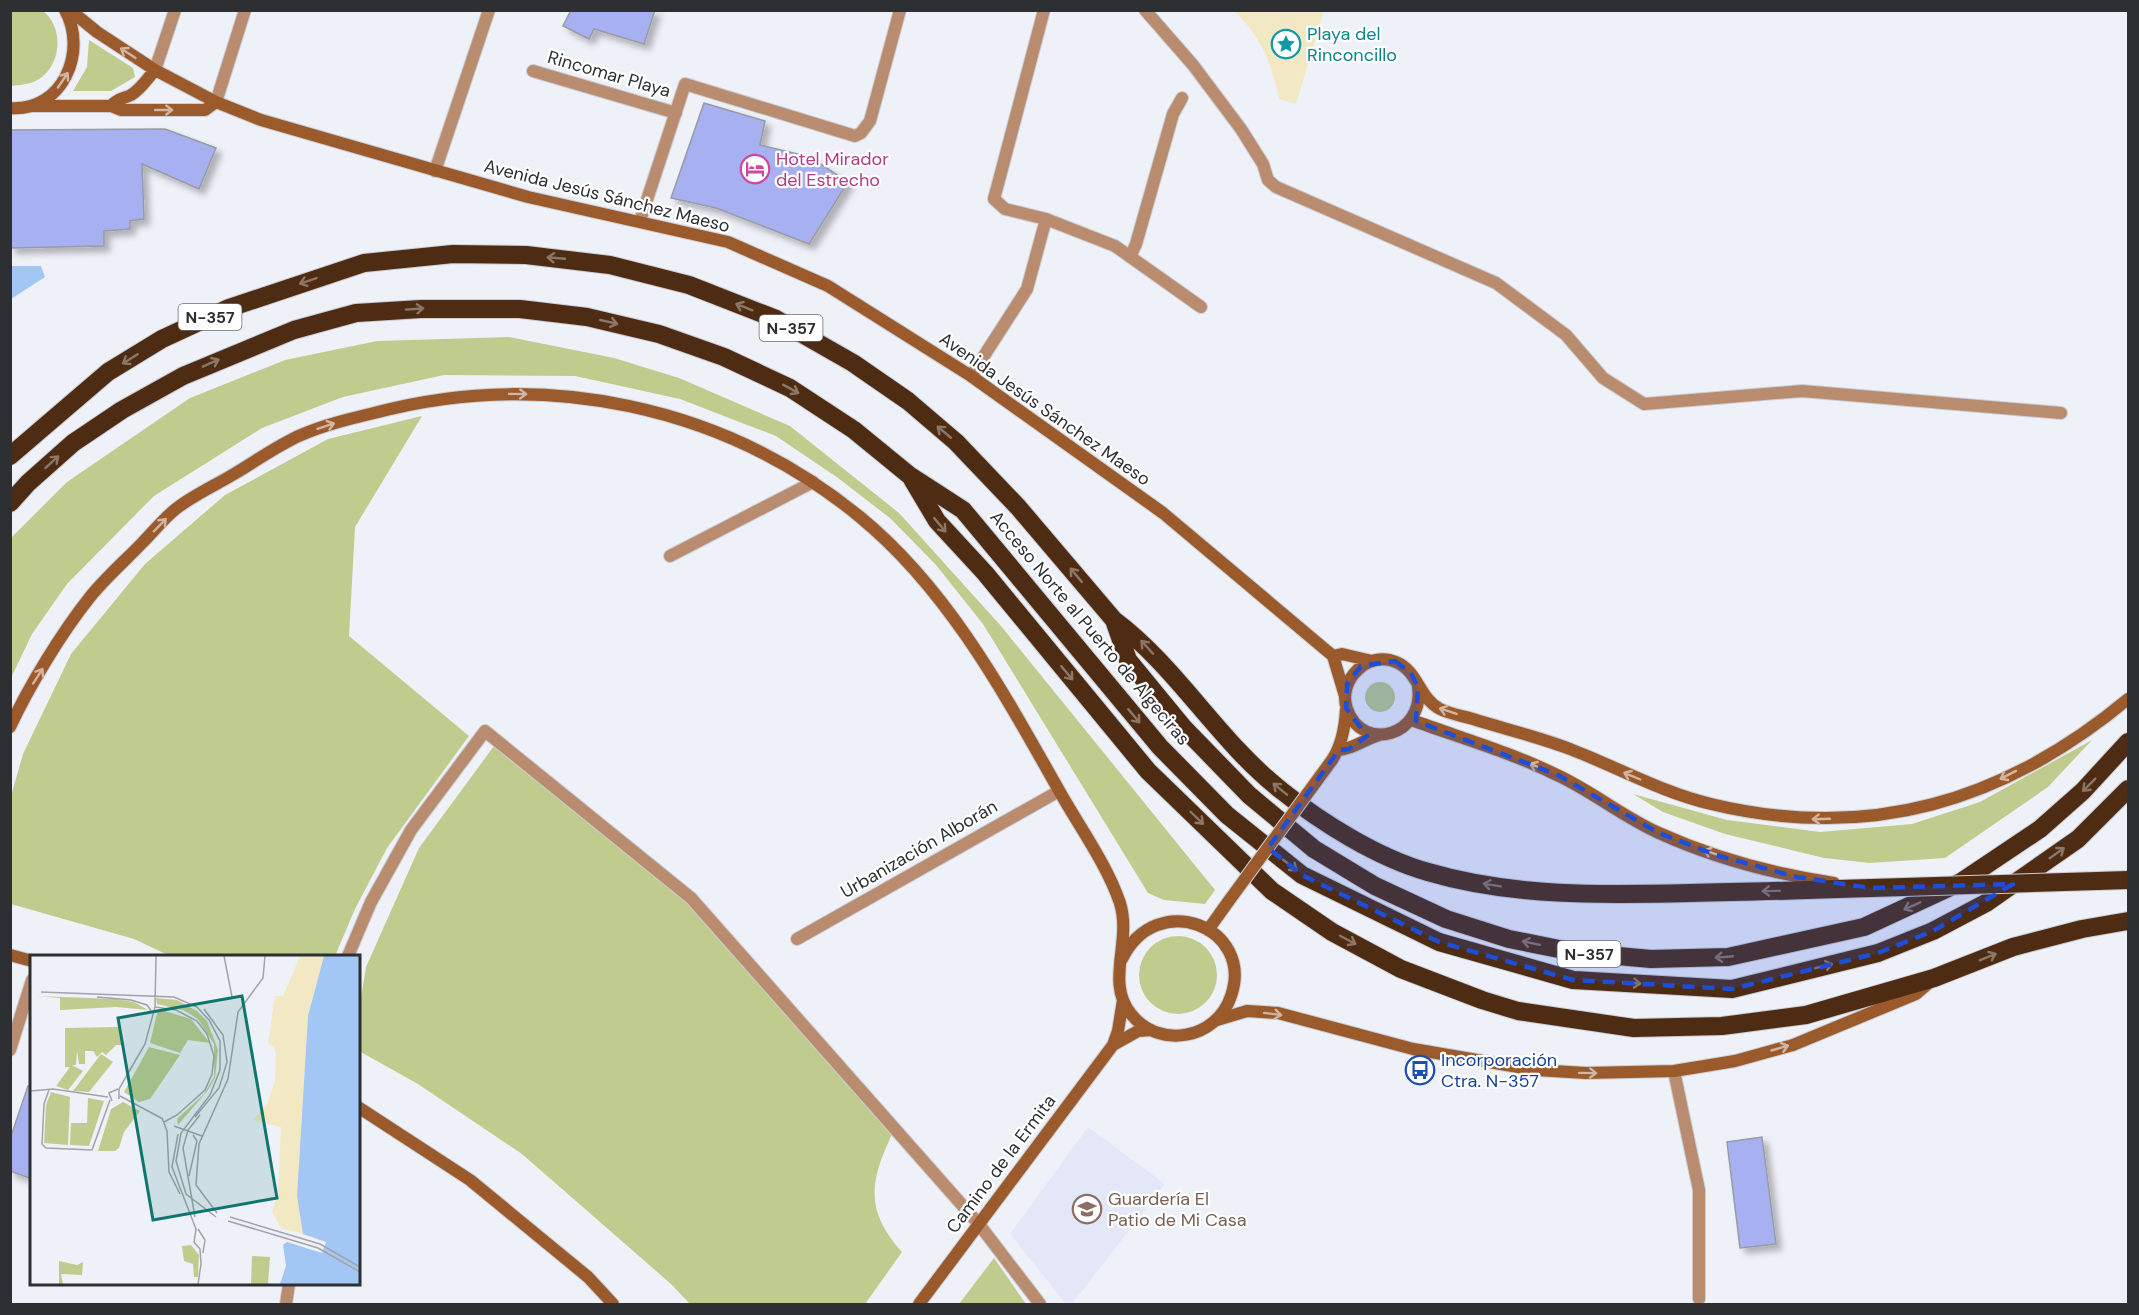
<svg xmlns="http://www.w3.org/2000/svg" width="2139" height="1315" viewBox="0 0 2139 1315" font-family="'DM Sans',sans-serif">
<defs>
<filter id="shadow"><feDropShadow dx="5.5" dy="5.5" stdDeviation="3" flood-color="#0004"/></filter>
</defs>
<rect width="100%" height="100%" fill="#eff1f9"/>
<path fill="#e4e7f7" d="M1088 1127 1165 1184 1072 1304H1066L1010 1234Z"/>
<path fill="#bfcc8d" d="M11 10 43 11C63 27 62 61 42 77 33 84 22 85 11 86Z
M89 40 133 68 135 77 111 91H73L87 67Z
M509 337 614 358 679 378 790 426 899 513 1001 626 1215 890 1205 904 1164 900 1148 893 983 624 936 565 890 518 838 478 776 436 680 399 575 376 444 375 343 397 262 428 154 496 67 584 32 634 11 678V538L67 482 190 398 285 360 377 341Z
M422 416 355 527 349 636 469 736 387 848 355 909 335 956H170L134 939 11 904V796L23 754 71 654 145 564 225 495 328 439Z
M1365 697a15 15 0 1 1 30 0a15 15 0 1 1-30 0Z
M2092 740 2048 787 1945 858 1870 863 1824 858 1725 834 1663 812 1633 794 1727 820 1820 832 1912 824 1980 802Z
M494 746 682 898 771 991 893 1132C870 1181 864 1209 902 1252L865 1304H690L671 1284 522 1154 418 1084 359 1051V1010L366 967 419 848Z
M1139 975a39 39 0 1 1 78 0a39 39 0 1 1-78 0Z
M994 1258 1026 1304H959Z"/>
<path fill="#f2e8c3" d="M1234 11H1324L1296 104 1279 99C1273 66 1259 33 1234 11Z"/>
<path fill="#a2c7f4" d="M11 266H41L45 277 11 299Z"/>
<path fill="#a7b0f1" stroke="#999ba3" stroke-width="1.5" filter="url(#shadow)" d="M571 10H655L644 44 594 29 589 39 563 26Z
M704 103 765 121 760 145 810 157 848 182 809 244 716 208 671 198Z
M165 129 216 148 199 189 142 164 144 219 130 221V229L104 231V246L10 248V130Z
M28 1086H32V1179L10 1171V1139Z
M1762 1137 1776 1244 1740 1248 1727 1142Z"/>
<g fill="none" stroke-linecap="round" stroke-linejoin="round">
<g stroke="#ccced5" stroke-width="14">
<path id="street" d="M1044 10 994 199 1005 209 1046 219 1115 246 1201 307
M1145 10 1193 65 1241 129 1263 164 1268 180 1276 187 1496 283 1566 335 1603 378 1644 404 1802 391 2061 413
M155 70 175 10
M533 71 676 113
M216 102 245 10
M435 171 489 10
M640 221 685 84 855 136 861 133 870 121 900 10
M1130 257 1136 244 1173 114 1182 98
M971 376 1027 289 1046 219
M670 556 813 482
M797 939 1059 791
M348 956 371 902 411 830 485 731 691 898 978 1223 1040 1304
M10 1050 32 980
M1674 1071 1699 1190V1299
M286 1304 289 1284"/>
</g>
<g stroke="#ccced5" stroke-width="14">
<path id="secondary" d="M70 10 97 32 155 70 216 102 261 120 528 197 728 242 828 286 971 376 1163 513 1333 656 1345 696
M30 106H111L121 110H205L216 102
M111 106C118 98 123 99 131 95 141 89 147 79 155 70
M10 108C63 112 88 51 65 10
M1333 656 1342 654 1372 661
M1418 687C1425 735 1363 754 1347 709 1337 680 1368 650 1396 662 1418 671 1419 698 1440 709 1450 714 1463 716 1473 719 1505 729 1539 737 1570 749 1617 767 1661 792 1711 804 1869 842 2004 802 2128 699
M1412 720C1461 738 1510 752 1557 775 1592 791 1623 817 1659 833 1714 858 1775 874 1834 883
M10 727C29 686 62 632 90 597 106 577 126 560 143 542 154 531 165 517 177 508 194 495 216 485 234 474 256 461 278 445 301 435 324 425 349 419 374 413 543 368 724 405 860 517 949 590 1005 695 1061 794 1081 829 1107 865 1120 903 1132 942 1105 982 1131 1014 1159 1050 1217 1039 1231 996 1255 927 1156 888 1122 959
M1339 750C1353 749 1365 739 1379 735
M1332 760C1342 745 1345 727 1346 709
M1208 930 1228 902
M10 955 32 961
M1217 1020 1247 1011 1278 1013 1413 1049 1536 1070 1586 1073 1674 1071 1735 1061 1793 1045 1916 994 1930 982
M1113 1045 1118 1031 1123 1000
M358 1107 470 1180 588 1277 613 1304
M919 1304 1113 1045 1138 1031 1151 1030"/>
</g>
<g stroke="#ccced5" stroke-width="20">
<path id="highway" d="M10 456 108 372 162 339 229 308 364 263 453 254 526 255 610 265 689 285 776 319 853 363 908 401 956 442 1018 507 1114 620 1128 660 1183 727 1249 795 1314 849 1375 886 1446 919 1509 939 1574 952 1651 959 1728 957 1864 927 1961 882 2040 829 2083 791 2128 742
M912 479 937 521 985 573 1148 771 1272 891 1332 932 1401 969 1482 1000 1518 1011 1634 1028 1722 1026 1806 1015 1934 978 2013 947 2082 929 2128 921
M10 503 28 483 73 443 122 410 183 376 294 330 356 313 421 309H520L587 317 659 334 724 357 790 388 854 430 909 475 963 510 1160 747 1227 815 1302 875 1439 942 1573 980 1732 989 1878 953 1933 931 1986 903 2078 839 2128 789
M1114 620C1178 668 1218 741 1282 791 1322 823 1378 858 1428 872 1513 897 1602 895 1690 893 1750 892 1811 890 1871 888
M2097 881 2128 880"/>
</g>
<use href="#street" stroke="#ba8c6f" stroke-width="12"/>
<use href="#secondary" stroke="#9a5a2c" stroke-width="12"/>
<use href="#highway" stroke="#4e2c14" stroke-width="18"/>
<g stroke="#ccced5" stroke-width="14" stroke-linecap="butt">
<path id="secondary-bridge" d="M1228 902 1332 760"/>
</g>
<g stroke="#ccced5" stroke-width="20" stroke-linecap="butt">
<path id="highway-bridge" d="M1871 888 2097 881"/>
</g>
<use href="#secondary-bridge" stroke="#9a5a2c" stroke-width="12"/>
<use href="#highway-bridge" stroke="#4e2c14" stroke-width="18"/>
</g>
<defs><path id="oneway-shaft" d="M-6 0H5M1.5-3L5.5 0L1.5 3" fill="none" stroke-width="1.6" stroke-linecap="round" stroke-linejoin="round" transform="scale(1.5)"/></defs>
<g stroke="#d2b5a0">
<use href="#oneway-shaft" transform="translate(128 53) rotate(-147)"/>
<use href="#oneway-shaft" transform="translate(63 80) rotate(-56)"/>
<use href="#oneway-shaft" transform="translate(164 110)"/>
<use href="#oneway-shaft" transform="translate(518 394) rotate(1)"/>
<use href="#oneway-shaft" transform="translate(326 426) rotate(-18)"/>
<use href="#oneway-shaft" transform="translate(160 525) rotate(-46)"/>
<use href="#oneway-shaft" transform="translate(38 676) rotate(-57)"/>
<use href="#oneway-shaft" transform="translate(1448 711) rotate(-162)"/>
<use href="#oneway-shaft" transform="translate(1538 767) rotate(-157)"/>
<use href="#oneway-shaft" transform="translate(2008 775) rotate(153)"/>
<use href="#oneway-shaft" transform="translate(1632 776) rotate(-157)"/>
<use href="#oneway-shaft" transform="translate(1821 819) rotate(178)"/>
<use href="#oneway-shaft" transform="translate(1712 853) rotate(-161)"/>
<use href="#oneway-shaft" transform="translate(1273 1014) rotate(7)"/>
<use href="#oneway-shaft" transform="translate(1780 1048) rotate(-16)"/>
<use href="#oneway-shaft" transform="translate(1588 1073) rotate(1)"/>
</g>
<g stroke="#8c7666">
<use href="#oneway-shaft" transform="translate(556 258) rotate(-175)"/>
<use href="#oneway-shaft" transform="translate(308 281) rotate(162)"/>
<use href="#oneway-shaft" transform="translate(744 307) rotate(-158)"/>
<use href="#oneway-shaft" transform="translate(415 309) rotate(-4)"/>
<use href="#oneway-shaft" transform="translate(609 322) rotate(13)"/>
<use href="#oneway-shaft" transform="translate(130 359) rotate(148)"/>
<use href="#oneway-shaft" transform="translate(211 363) rotate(-24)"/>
<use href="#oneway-shaft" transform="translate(791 389) rotate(29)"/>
<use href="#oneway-shaft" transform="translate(944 432) rotate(-140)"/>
<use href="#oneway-shaft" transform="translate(52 462) rotate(-42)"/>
<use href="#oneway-shaft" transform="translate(940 525) rotate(50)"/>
<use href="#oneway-shaft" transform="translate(1076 575) rotate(-130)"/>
<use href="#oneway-shaft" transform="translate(1147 647) rotate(-132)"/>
<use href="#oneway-shaft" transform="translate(1067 673) rotate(50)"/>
<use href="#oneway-shaft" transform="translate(1134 716) rotate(50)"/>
<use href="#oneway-shaft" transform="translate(2089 785) rotate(135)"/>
<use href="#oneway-shaft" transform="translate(1280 789) rotate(-141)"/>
<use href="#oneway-shaft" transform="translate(1197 818) rotate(44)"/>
<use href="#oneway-shaft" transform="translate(2057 853) rotate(-35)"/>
<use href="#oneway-shaft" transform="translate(1290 865) rotate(38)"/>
<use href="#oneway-shaft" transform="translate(1492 885) rotate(-171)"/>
<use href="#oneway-shaft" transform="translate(1771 891) rotate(179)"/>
<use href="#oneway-shaft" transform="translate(1912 906) rotate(156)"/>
<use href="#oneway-shaft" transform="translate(1348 940) rotate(28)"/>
<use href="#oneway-shaft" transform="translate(1531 943) rotate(-168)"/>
<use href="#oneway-shaft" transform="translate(1724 957) rotate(175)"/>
<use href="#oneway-shaft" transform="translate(1988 957) rotate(-22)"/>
<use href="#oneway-shaft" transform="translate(1824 966) rotate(-14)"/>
<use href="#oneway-shaft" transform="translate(1632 983) rotate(3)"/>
</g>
<path fill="#1d4ed8" fill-opacity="0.2" stroke="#1d4ed8" stroke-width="4.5" stroke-dasharray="12 8" stroke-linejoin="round" d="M1395 661 1411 673 1418 687 1416 721 1558 775 1659 833 1716 855 1797 877 1871 888 2013 884 1933 931 1878 953 1732 989 1573 980 1439 942 1302 875 1268 848 1339 750 1349 749 1367 736 1346 708 1347 684 1361 666Z"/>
<defs>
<g id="sight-ring" transform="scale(1.5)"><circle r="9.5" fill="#fff" stroke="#0f9aa8" stroke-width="1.5"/><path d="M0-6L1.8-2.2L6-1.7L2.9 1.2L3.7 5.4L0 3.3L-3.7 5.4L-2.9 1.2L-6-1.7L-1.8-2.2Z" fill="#0f9aa8"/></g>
<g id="hotel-ring" transform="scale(1.5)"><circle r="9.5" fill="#fff" stroke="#d1479c" stroke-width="1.5"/><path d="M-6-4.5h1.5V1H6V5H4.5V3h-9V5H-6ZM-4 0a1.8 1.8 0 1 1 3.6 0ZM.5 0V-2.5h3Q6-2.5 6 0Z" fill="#d1479c"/></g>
<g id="bus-ring" transform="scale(1.5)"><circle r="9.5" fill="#fff" stroke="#1a4fb4" stroke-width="1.5"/><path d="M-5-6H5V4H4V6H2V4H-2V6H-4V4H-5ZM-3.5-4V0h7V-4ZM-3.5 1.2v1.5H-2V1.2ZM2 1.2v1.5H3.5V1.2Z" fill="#1a4fb4"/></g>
<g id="school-ring" transform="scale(1.5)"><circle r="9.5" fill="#fff" stroke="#8d6e63" stroke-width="1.5"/><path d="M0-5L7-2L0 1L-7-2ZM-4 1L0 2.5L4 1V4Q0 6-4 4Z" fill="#8d6e63"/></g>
</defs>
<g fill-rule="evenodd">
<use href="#sight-ring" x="1286" y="44"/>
<use href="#hotel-ring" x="755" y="169"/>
<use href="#bus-ring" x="1420" y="1070"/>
<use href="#school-ring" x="1087" y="1209"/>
</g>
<g text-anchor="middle" stroke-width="4.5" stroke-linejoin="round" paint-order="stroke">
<g fill="#fff" stroke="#6d6d70" stroke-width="1.5">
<rect x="178.5" y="304" width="63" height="26" rx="4.5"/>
<rect x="759.5" y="315" width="63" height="26" rx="4.5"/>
<rect x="1557.5" y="941" width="63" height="26" rx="4.5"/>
</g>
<g font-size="16" font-weight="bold" fill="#2e2f32">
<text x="210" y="323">N-357</text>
<text x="791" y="334">N-357</text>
<text x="1589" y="960">N-357</text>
</g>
<g font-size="18" fill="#0d838f" stroke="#fff" text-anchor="start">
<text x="1307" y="40">Playa del<tspan x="1307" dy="21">Rinconcillo</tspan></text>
</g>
<g font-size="18" fill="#2e2f32" stroke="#fff">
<text transform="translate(609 74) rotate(16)" y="6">Rincomar Playa</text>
<text transform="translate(607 196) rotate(14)" y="6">Avenida Jesús Sánchez Maeso</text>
<text transform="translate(1045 409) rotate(35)" y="6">Avenida Jesús Sánchez Maeso</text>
<text transform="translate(1090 628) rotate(50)" y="6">Acceso Norte al Puerto de Algeciras</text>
<text transform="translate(919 849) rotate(-30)" y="6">Urbanización Alborán</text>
<text transform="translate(1001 1164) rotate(-53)" y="6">Camino de la Ermita</text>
</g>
<g font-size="18" fill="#b23c85" stroke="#fff" text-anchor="start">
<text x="776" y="165">Hotel Mirador<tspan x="776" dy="21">del Estrecho</tspan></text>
</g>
<g font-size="18" fill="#164399" stroke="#fff" text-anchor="start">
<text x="1441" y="1066">Incorporación<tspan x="1441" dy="21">Ctra. N-357</tspan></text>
</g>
<g font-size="18" fill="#785e54" stroke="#fff" text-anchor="start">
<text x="1108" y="1205">Guardería El<tspan x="1108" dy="21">Patio de Mi Casa</tspan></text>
</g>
</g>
<g transform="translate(30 955)">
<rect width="330" height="330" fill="#eff1f9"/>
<path d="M5 41 86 44 104 47 118 55 86 52 30 55V43ZM126 43 147 45 167 56 177 66 188 95 185 123 178 135 148 170 147 164 174 139 184 122V89L168 64 153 55 127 49ZM128 54 161 64 180 88 158 85 150 98 120 88ZM88 72 92 90H86L76 100 72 97 67 102 63 96H55V109H49L47 96 46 110H42L53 116 38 135 26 131 40 112H35V73ZM119 92 150 100 120 144 109 147 94 137ZM71 99 83 107 59 137 43 136ZM21 137 40 142 38 190 14 188 16 150ZM58 143 74 146 59 191 40 190 41 168H57ZM93 147 110 156 94 177 89 193 85 196H68L81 154ZM161 290 169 300 168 322H164L163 309 154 306 152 291ZM222 301 240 302 238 329H221ZM29 306 47 310 53 307 52 320 31 319 33 329H29Z" fill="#bfcc8d"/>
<path d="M270 1H294L278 61 267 241 273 279 251 273 242 257 248 239 251 172 223 165 237 149 245 126 246 100 244 92 238 89 245 41H253Z" fill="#f2e8c3"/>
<path d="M294 1H330V329H250L256 311 253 290 257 287 292 298 296 287 273 279 267 241 278 61Z" fill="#a2c7f4"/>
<path fill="none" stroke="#a2a3a9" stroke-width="1.5" d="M194 1 202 42M11 37 144 42 167 52 179 65 190 86V115L180 140 151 178 146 206 156 239 186 262M67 42 101 45 117 50 122 57M125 52 146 55 167 66 177 79 184 101 182 119 175 135 147 160 134 167M125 52 126 1M19 135 14 149 12 189 16 193 62 195 80 145M0 136 23 134 78 142M90 141 133 164M89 144V134L115 89 125 52M82 146 79 138 88 134M165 162 189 133 197 107 193 80 174 54M132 163 137 176 139 217 150 239M144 171 172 181M148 179 142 212 166 274 164 287 170 294 171 309 168 329M159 221 167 186 163 180M187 258 166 230 169 189 198 124 208 57 233 23 235 1M165 262 153 193 158 175 170 160M200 262 290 289 330 312M198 266 288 293 330 317M168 274 175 285 173 298"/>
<path fill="#0f766e" fill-opacity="0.15" stroke="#0f766e" stroke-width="3" d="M212 41 247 243 123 265 88 63Z"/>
<rect width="330" height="330" fill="none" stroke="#2e2f32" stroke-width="3"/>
</g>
<rect width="2139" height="1315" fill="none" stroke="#2e2f32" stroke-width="24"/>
</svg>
